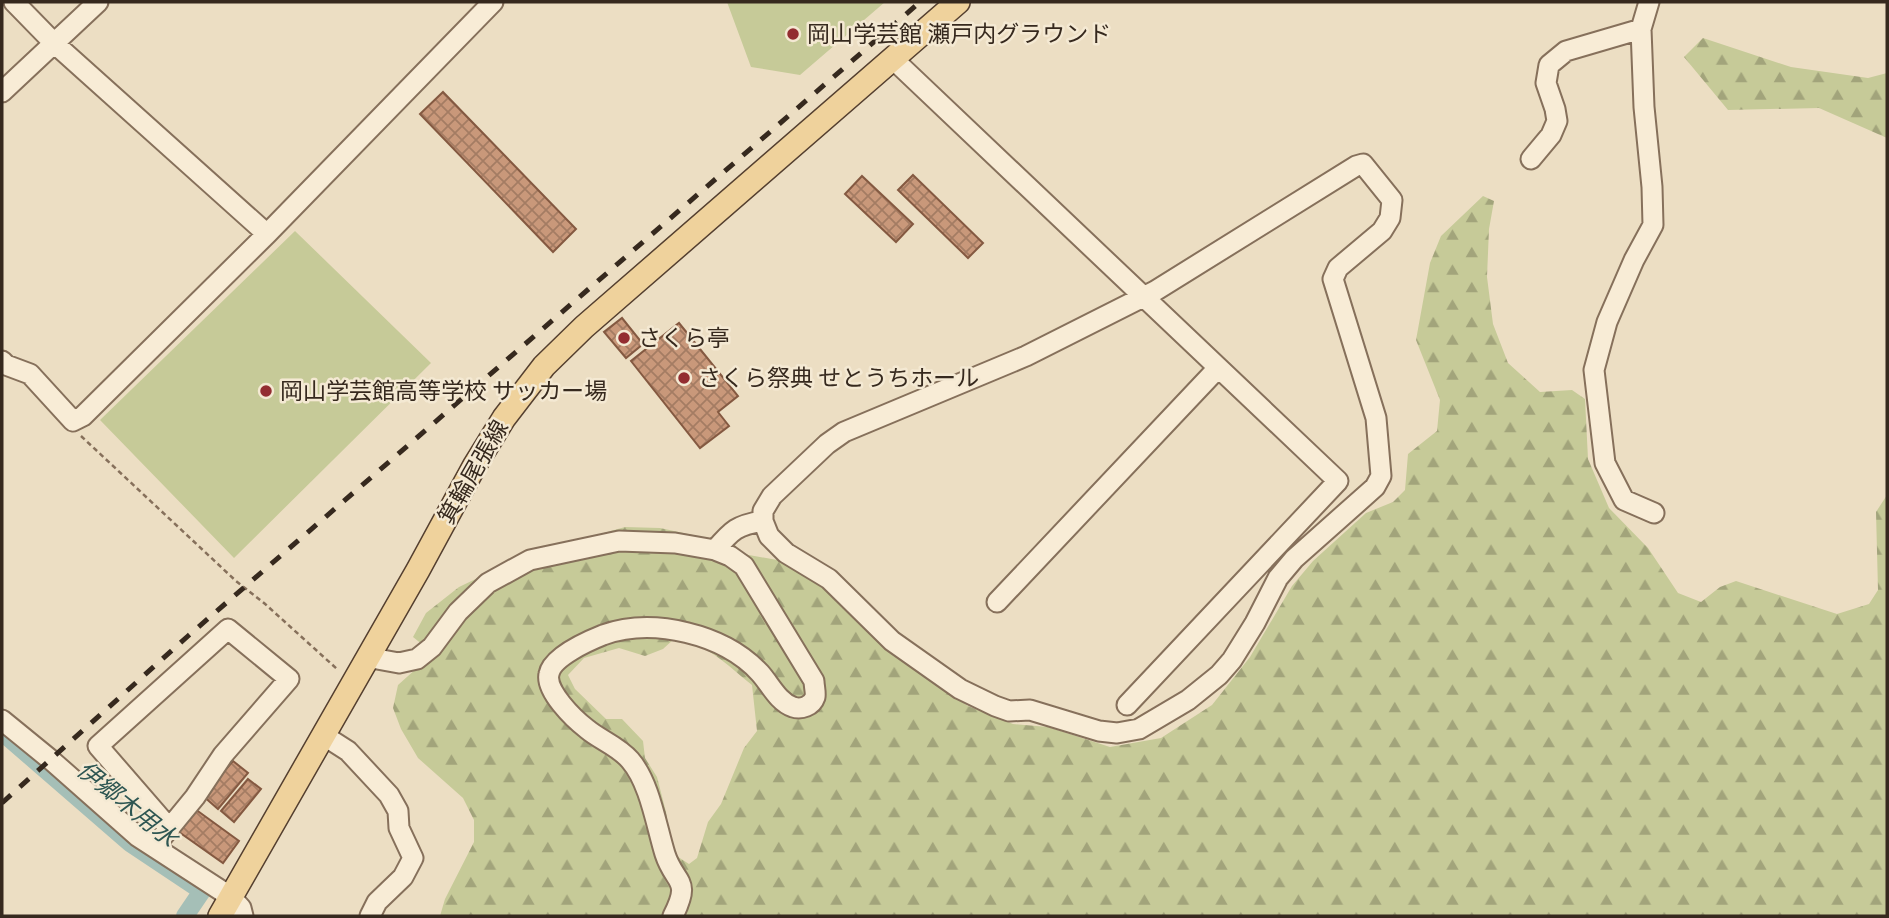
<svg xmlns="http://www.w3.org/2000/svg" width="1889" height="918" viewBox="0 0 1889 918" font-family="'Zilla Slab','Noto Sans JP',serif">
<defs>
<pattern id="forest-firs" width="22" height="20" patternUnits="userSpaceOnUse" patternTransform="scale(1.75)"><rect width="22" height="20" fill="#c6ca98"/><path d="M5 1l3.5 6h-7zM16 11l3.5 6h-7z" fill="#a2a47b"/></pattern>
<pattern id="building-cross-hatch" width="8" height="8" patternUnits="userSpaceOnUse" patternTransform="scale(1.75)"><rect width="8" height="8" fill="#c9987a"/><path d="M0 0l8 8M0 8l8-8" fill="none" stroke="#a47c63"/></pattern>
</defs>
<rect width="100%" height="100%" fill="#ecdec3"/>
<path fill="url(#forest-firs)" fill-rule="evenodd" d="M1703 38 1791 67 1868 78 1887 73V138L1819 108 1728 110 1684 57Z
M1483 196 1494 201 1489 229 1487 277 1493 324 1508 363 1540 392 1572 390 1585 399 1588 459 1609 508 1648 548 1678 593 1701 602 1720 587 1736 581 1837 614 1869 604 1878 590 1876 512 1887 495V916H440L445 899 474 842V820L463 798 418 758 401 729 393 708 398 685 427 659 428 649 413 637 426 613 459 587 528 554 625 527 660 528 702 537 738 553 794 563 837 600 913 669 968 706 1013 724 1048 727 1110 747 1161 738 1212 705 1250 657 1292 586 1313 561 1366 513 1393 502 1405 490 1408 454 1437 431 1440 400 1416 340 1430 263 1441 236ZM674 639C707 643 727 665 752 685L757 731 744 748 721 804 708 822 697 858 689 864 672 853 666 812 657 777 645 758 643 741 622 719H606L575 689 568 675 584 658 619 648 645 656 663 649Z"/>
<path fill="#c6ca98" d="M727 2H885L800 75 751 67Z
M295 231 431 363 234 558 100 420Z"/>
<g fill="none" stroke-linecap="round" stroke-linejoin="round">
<path stroke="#a5bfb7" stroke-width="18" d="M2 732 130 843 202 891 185 916"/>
</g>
<path fill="url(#building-cross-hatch)" stroke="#845941" stroke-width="2" d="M443 92 576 229 553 252 420 114Z
M913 175 983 243 968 258 898 190Z
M862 176 913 224 896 242 845 194Z
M622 318 643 344 626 358 604 332Z
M679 323 738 396 718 412 729 426 700 448 631 361Z
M233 761 248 773 218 809 203 796Z
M248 779 261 789 234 822 221 811Z
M195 809 239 841 223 863 179 832Z"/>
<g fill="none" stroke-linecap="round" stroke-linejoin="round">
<g stroke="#86705b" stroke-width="23">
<path id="minor" d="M14 2 54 43 267 234
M1649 2 1641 29 1644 107 1652 187 1653 225 1634 260 1607 322 1594 370 1605 463 1624 500 1654 513
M893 59 1338 481 1127 705
M2 92 98 2
M1531 159 1551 135 1557 121 1555 109 1546 83 1549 65 1566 51 1641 29
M1363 164 1392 200 1390 218 1382 231 1338 268 1333 279 1376 418 1381 476 1375 487 1294 559 1278 578 1255 623 1232 660 1219 675 1188 700 1139 729 1117 733 1099 731 1030 710 1009 711 995 706 960 689 892 641 829 579 786 553 769 536 763 521V511L772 496 827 444 844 432 1026 356 1155 291 1356 166Z
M2 361 6 365 30 374 73 421 83 416 267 234 493 2
M715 550C732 530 737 525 763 521
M997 602 1218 368
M369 655 377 659 399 663 417 659 432 647 458 612 488 583 530 560 619 541 675 543 715 550 730 556 744 566 814 681C814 686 816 693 815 697 812 706 801 710 793 707 778 702 770 684 760 673 724 634 653 617 603 635 588 641 552 657 549 674 545 691 574 719 587 729 600 740 618 746 630 760 650 783 656 825 665 854 675 885 692 878 673 916
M2 720 51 760 137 836 231 897 241 908 243 916
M323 735 348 751 389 795 398 811 399 828 413 858 403 877 377 902 370 916
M154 847 195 797 223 755 289 679 228 629 98 746 170 829"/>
</g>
<g stroke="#543f2f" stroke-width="26">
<path id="major" d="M220 916 418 570 475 465 504 418 544 366 584 327 958 2"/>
</g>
<path stroke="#86705b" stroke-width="2.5" stroke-dasharray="5 3.5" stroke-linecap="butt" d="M81 436 236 581 264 603 337 669"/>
<use href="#minor" stroke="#f8ecd6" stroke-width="19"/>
<use href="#major" stroke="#efd29c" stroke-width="23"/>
<path stroke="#36291e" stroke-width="5" stroke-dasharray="12 12" stroke-linecap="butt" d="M2 803 188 636 920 2"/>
</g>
<g fill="#932d31" stroke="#f4e9d3" stroke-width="2.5">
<circle cx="793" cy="34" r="7"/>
<circle cx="624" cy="338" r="7"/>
<circle cx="684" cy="378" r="7"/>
<circle cx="266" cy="391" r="7"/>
</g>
<g text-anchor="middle" stroke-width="5" stroke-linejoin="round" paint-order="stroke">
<g font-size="23" fill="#36291e" stroke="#f4e9d3" text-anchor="start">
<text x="807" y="42">岡山学芸館 瀬戸内グラウンド</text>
<text x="638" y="346">さくら亭</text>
<text x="698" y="386">さくら祭典 せとうちホール</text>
<text x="280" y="399">岡山学芸館高等学校 サッカー場</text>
</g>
<g font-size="23" fill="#36291e" stroke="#f4e9d3">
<text transform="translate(473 472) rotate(-60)" y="8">箕輪尾張線</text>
</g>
<g font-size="24" font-style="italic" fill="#2e5652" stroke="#f4e9d3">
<text transform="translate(127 804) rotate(39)" y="8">伊郷木用水</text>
</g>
</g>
<rect width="1889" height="918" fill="none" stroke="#36291e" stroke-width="7"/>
</svg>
